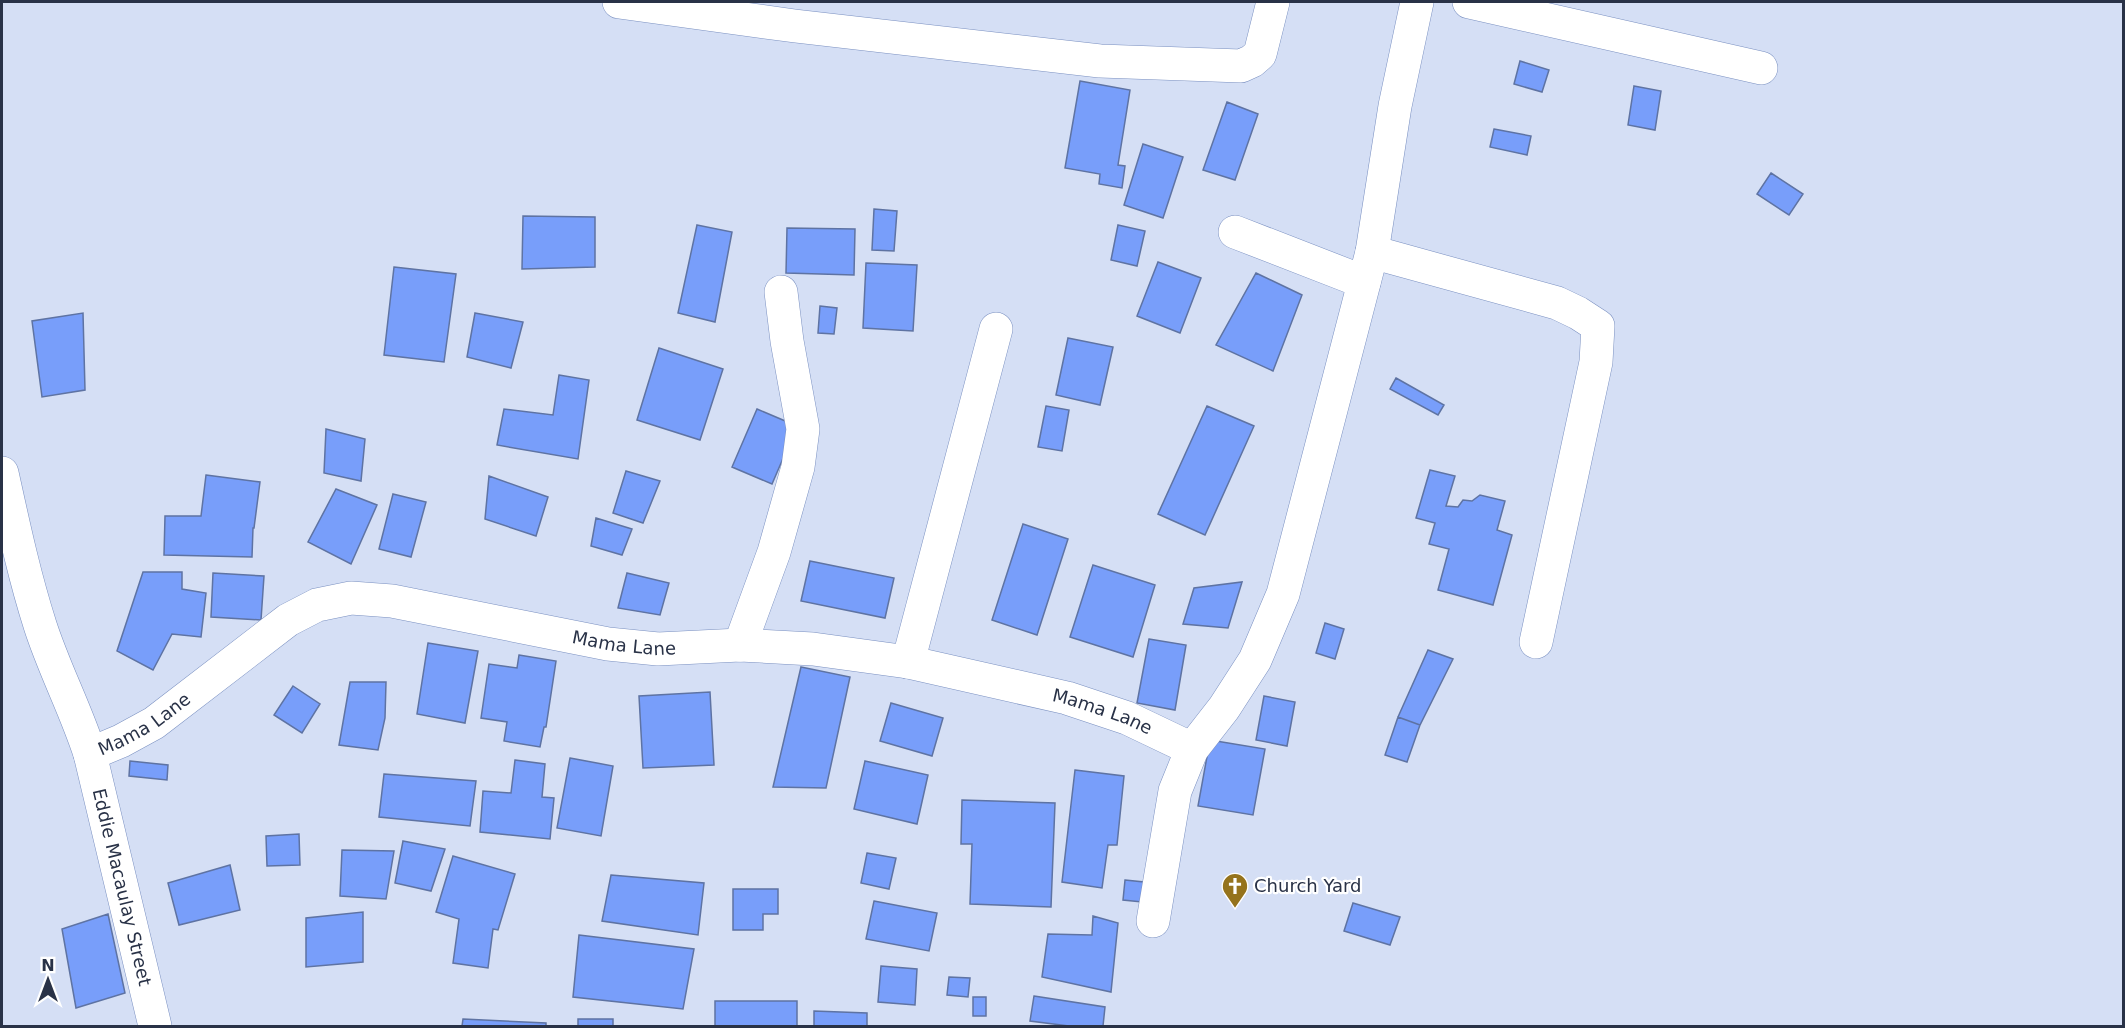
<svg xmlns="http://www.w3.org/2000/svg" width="2125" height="1028" viewBox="0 0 2125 1028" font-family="'DejaVu Sans',sans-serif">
<rect width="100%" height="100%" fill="#d5dff5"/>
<path fill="#789efa" stroke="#5e73a3" stroke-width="1.5" d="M1520 61 1549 70 1542 92 1514 84Z
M1080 81 1130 90 1118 165 1125 166 1122 188 1099 184 1100 174 1065 168Z
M1634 86 1661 91 1655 130 1628 125Z
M1227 102 1258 114 1235 180 1203 170Z
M1494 129 1531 136 1527 155 1490 147Z
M1143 144 1183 157 1163 218 1124 205Z
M1771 173 1803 194 1789 215 1757 194Z
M874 209 897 211 894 251 872 250Z
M523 216 595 217V267L522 269Z
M697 225 732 232 715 322 678 313Z
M1118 225 1145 231 1137 266 1111 260Z
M787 228 855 229 854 275 786 273Z
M1158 262 1201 278 1180 333 1137 316Z
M866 263 917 265 913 331 863 328Z
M394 267 456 274 444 362 384 355Z
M1256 273 1302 295 1273 371 1216 345Z
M820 306 837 308 834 334 818 333Z
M83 313 85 390 42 397 32 321Z
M475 313 523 322 511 368 467 357Z
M1068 338 1113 347 1100 405 1056 395Z
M659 348 723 369 700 440 637 420Z
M559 375 589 380 578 459 497 445 504 409 553 415Z
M1396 378 1444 405 1438 415 1390 389Z
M1046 406 1069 410 1062 451 1038 447Z
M1207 406 1254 426 1205 535 1158 514Z
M757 409 797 426 772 484 732 467Z
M326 429 365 439 361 481 324 473Z
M1430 470 1455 476 1446 506 1458 507 1463 500 1472 501 1480 495 1505 501 1497 530 1512 535 1493 605 1438 590 1449 549 1429 544 1435 523 1416 518Z
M626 471 660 481 643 523 613 513Z
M206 475 260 482 254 528H253L252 557 164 555 165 516H201Z
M489 476 548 497 536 536 485 519Z
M336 489 377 505 351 564 308 542Z
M393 494 426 502 411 557 379 549Z
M596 518 632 529 622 555 591 546Z
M1023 524 1068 539 1037 635 992 620Z
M810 561 894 578 885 618 801 601Z
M1093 565 1155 585 1133 657 1070 637Z
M143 572H182V589L206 593 201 637 172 634 153 670 117 651Z
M213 573 264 576 261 620 211 617Z
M627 573 669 583 660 615 618 608Z
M1242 582 1228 628 1183 624 1194 588Z
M1325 623 1344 629 1335 659 1316 653Z
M1149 639 1186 645 1175 710 1137 703Z
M428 643 478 651 465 723 417 714Z
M1428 650 1453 659 1420 725 1398 717Z
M519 655 556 661 546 727H544L540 747 504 741 507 722 481 718 489 664 517 668Z
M801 667 850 677 826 788 773 787Z
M350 682H386L385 718 378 750 339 745Z
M293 686 320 704 302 733 274 715Z
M710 692 714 765 643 768 639 696Z
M1264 696 1295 702 1287 746 1256 740Z
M891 703 943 718 932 756 880 741Z
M1398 717 1420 725 1407 762 1385 755Z
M1210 740 1265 749 1253 815 1198 806Z
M570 758 613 766 601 836 557 828Z
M515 760 545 764 542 797 554 798 550 839 480 832 483 791 511 793Z
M130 761 168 765 167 780 129 776Z
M865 761 928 775 917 824 854 809Z
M1075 770 1124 776 1117 845H1108L1102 888 1062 882Z
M384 774 476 781 470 826 379 817Z
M962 800 1055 803 1051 907 970 904 972 844H961Z
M299 834 300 865 267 866 266 836Z
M403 841 445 849 431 891 395 883Z
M342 850 394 851 386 899 340 896Z
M867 853 896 858 889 889 861 883Z
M453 856 515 874 498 930 493 929 488 968 453 963 459 919 436 912Z
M230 865 240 910 179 925 168 883Z
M611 875 704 883 698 935 602 921Z
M1125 880 1144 882 1142 902 1123 900Z
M733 889H778V914H763V930H733Z
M874 901 937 913 929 951 866 939Z
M1353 903 1400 917 1390 945 1344 931Z
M363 912V962L306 967V918Z
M108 914 125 993 76 1008 62 929Z
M1093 916 1118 923 1111 992 1042 977 1048 934 1092 935Z
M579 935 694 949 683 1009 573 997Z
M881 966 917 969 915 1005 878 1002Z
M949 977 970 978 968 997 947 995Z
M1034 996 1105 1007 1103 1026H1069L1030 1021Z
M973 997H986V1016H973Z
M715 1001H797V1026H715Z
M814 1011 867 1013V1026H814Z
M463 1019 546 1023V1026H462Z
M578 1019H613V1026H578Z"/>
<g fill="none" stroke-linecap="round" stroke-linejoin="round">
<g stroke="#7a90c1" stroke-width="34">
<g id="minor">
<path d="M619 2 795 26 1100 61 1241 66 1252 61 1260 54 1273 2"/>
<path d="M1469 2 1761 68"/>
<path d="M1235 232 1364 282"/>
<path d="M1372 252 1557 303 1578 313 1598 326 1596 362 1536 642"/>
<path id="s1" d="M2 473C13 523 24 575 40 625 54 669 76 710 90 754L155 1026"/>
<path d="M740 645 774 552 798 467 803 429 787 341 781 292"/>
<path d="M908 662 996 329"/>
<path id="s2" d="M90 754 121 741 154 723 288 620 317 605 351 598 392 601 608 644 658 649 740 645 813 649 908 662 1067 698 1127 718 1192 749"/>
<path d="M1153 921 1175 791 1192 749 1224 708 1255 660 1283 594 1372 252 1395 106 1417 2"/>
</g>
</g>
<use href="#minor" stroke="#fff" stroke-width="33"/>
</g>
<defs>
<g id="church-pin" transform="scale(1.35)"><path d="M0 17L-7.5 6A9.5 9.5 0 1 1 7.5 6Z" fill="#95731c" stroke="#fff"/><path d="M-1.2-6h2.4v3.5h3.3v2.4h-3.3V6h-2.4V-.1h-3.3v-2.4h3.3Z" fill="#fff"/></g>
</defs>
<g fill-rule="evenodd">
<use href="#church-pin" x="1235" y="886"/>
</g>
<g text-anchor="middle" stroke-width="4.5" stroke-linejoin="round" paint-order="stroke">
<g font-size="18" fill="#293247" stroke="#fff">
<text dy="6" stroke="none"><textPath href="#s2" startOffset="585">Mama Lane</textPath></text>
<text dy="6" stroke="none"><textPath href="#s2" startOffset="1071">Mama Lane</textPath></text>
<text dy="6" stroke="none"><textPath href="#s2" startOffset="62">Mama Lane</textPath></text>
<text dy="6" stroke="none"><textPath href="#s1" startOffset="432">Eddie Macaulay Street</textPath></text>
</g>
<g font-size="18" fill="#293247" stroke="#fff" text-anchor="start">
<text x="1254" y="892">Church Yard</text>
</g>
</g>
<rect width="2125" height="1028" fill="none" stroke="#293247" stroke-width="6"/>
<g transform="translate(48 980)" stroke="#ffffff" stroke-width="4.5" paint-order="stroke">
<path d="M0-4.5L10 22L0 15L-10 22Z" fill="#293247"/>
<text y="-9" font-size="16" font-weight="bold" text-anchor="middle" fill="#293247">N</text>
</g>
</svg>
